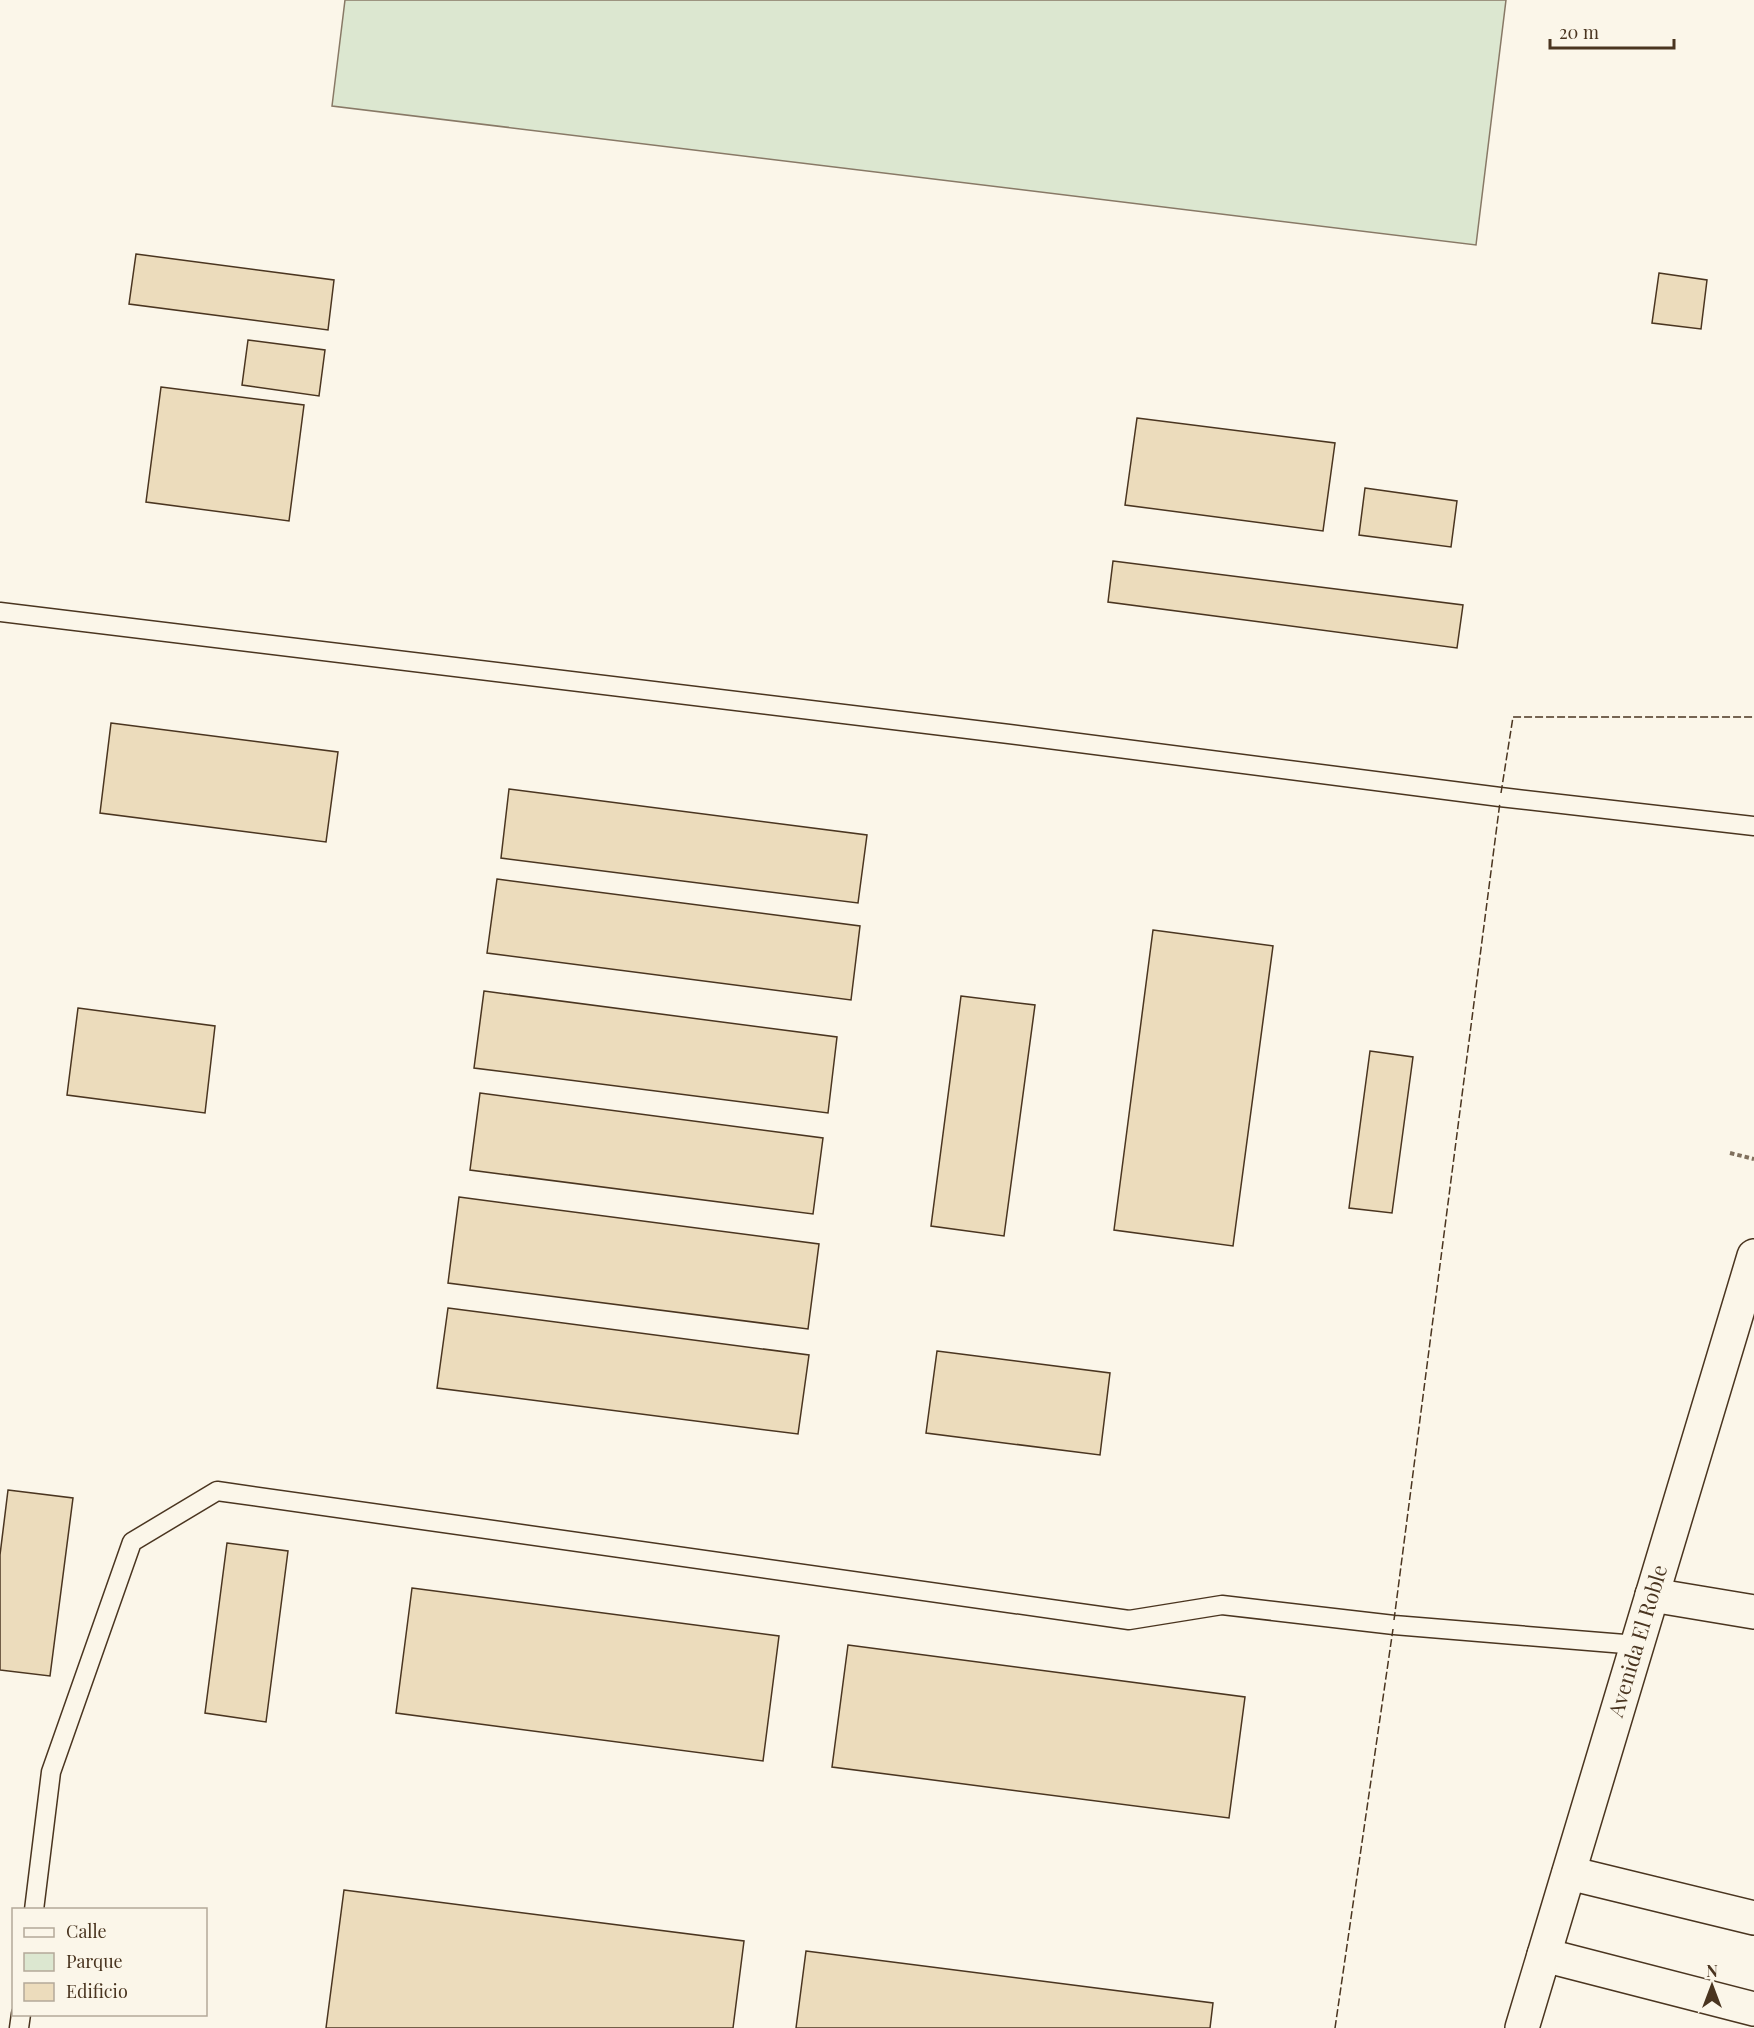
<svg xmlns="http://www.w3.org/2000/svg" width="1754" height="2028" viewBox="0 0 1754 2028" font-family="'Playfair Display',serif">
<rect width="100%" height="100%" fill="#fbf6e9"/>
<path fill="#dce7d0" stroke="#887966" stroke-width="1.5" d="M345 0H1506L1476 245 332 106Z"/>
<path fill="#ecdcbc" stroke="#4a3520" stroke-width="1.5" d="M136 254 334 280 328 330 129 304Z
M1659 273 1707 280 1701 329 1652 323Z
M248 340 325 350 319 396 242 385Z
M161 387 304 405 289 521 146 502Z
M1137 418 1335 443 1323 531 1125 505Z
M1365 488 1457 501 1451 547 1359 535Z
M1113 561 1463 605 1457 648 1108 602Z
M111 723 338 752 326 842 100 813Z
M509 789 867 835 858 903 501 858Z
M497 879 860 926 851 1000 487 953Z
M1153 930 1273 946 1233 1246 1114 1230Z
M484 991 837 1037 828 1113 474 1068Z
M961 996 1035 1005 1004 1236 931 1226Z
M78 1008 215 1026 205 1113 67 1095Z
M1370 1051 1413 1057 1392 1213 1349 1208Z
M480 1093 823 1138 813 1214 470 1170Z
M459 1197 819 1244 808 1329 448 1283Z
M448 1308 809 1355 798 1434 437 1388Z
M937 1351 1110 1373 1100 1455 926 1433Z
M8 1490 73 1498 50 1676 0 1670V1555Z
M227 1543 288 1551 266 1722 205 1713Z
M412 1588 779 1636 763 1761 396 1713Z
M848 1645 1245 1697 1229 1818 832 1767Z
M344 1890 744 1941 733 2028H326Z
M806 1951 1213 2003 1210 2028H796Z"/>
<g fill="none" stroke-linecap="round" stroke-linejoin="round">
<g stroke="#4a3520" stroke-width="21">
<path id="lane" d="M0 612 1009 734 1500 797 1754 826
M34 1910 51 1772 132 1542 217 1491 1129 1620 1222 1605 1394 1625 1637 1645
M19 2028 21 2014"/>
</g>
<g stroke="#4a3520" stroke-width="36">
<g id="street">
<path d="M1652 1595 1754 1612"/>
<path d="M1569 1873 1754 1918"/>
<path d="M1544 1955 1754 2009"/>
<path id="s1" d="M1522 2028 1754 1256"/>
</g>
</g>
<path stroke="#7f6f5c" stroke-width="4" stroke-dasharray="4.5 3" stroke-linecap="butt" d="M1730 1153 1754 1159"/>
<use href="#lane" stroke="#fbf6e9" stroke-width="18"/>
<use href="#street" stroke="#fbf6e9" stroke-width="33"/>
<path stroke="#4a3520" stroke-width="1.5" stroke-dasharray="8 3" stroke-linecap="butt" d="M1501 793 1513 717H1754
M1394 1620 1500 802
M1335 2028 1393 1629"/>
</g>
<g text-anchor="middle" stroke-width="4.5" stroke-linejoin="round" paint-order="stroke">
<g font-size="21" fill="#4a3520" stroke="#fbf6e9">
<text dy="7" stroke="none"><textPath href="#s1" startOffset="404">Avenida El Roble</textPath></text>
</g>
</g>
<rect x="12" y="1908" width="195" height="108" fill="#fbf6e9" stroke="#b4a999" stroke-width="1.5"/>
<rect x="24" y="1928" width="30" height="9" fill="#fbf6e9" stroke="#b4a999" stroke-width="1.5"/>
<text x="66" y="1938" font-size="18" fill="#4a3520">Calle</text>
<rect x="24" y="1953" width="30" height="18" fill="#dce7d0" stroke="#b4a999" stroke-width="1.5"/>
<text x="66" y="1968" font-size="18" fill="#4a3520">Parque</text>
<rect x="24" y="1983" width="30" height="18" fill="#ecdcbc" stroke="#b4a999" stroke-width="1.5"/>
<text x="66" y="1998" font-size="18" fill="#4a3520">Edificio</text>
<g transform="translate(1712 1986)" stroke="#fbf6e9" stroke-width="4.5" paint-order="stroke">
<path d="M0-4.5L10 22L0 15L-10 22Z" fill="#4a3520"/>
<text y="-9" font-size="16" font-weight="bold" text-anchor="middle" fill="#4a3520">N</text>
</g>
<path d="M1550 39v9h124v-9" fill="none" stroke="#4a3520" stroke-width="3"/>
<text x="1559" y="39" font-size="18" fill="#4a3520" stroke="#fbf6e9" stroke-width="4.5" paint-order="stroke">20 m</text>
</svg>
